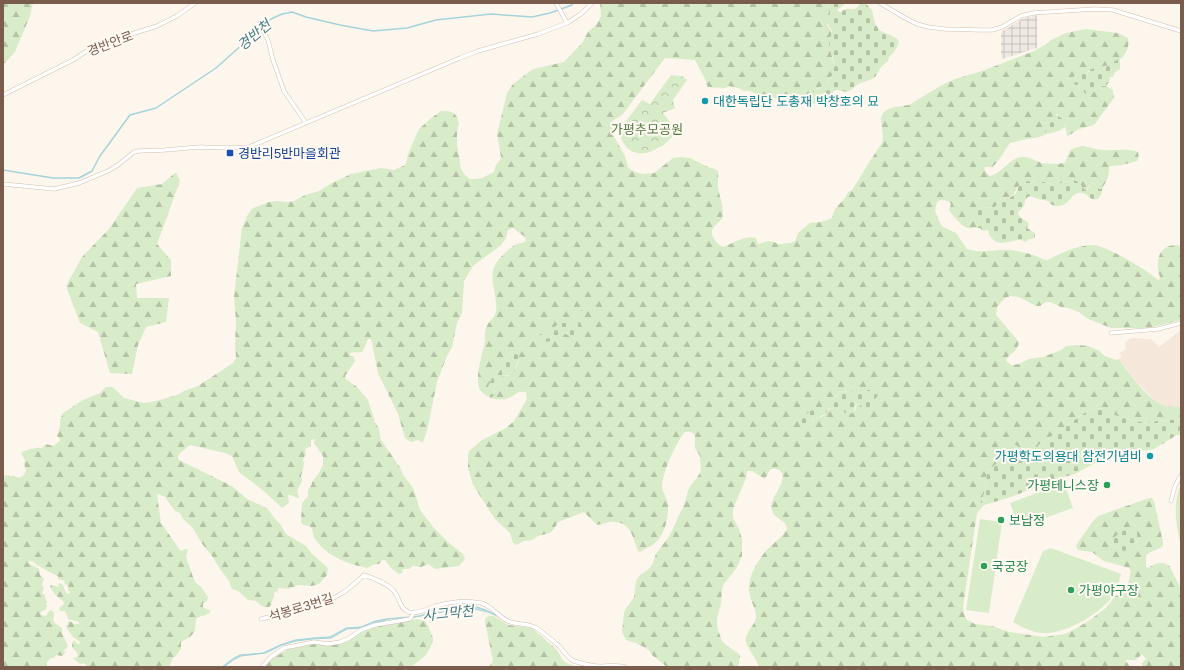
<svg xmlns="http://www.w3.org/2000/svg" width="1184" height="670" viewBox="0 0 1184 670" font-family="Helvetica,'Noto Sans KR',sans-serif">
<defs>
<pattern id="industrial-grid" width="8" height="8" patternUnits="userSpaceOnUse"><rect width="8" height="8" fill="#efe9e4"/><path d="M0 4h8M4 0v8" fill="none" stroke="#c7c0bb"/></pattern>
<pattern id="forest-firs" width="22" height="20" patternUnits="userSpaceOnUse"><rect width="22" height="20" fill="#d8ecc9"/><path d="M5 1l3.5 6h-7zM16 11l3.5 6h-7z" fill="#b4c2a5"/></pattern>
<pattern id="cemetery-stones" width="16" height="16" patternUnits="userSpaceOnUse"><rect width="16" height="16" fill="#d8ecc9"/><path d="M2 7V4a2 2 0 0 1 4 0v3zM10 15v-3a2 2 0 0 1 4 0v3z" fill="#b4c2a5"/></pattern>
<pattern id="park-crowns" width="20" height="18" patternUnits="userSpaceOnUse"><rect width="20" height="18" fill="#d8ecc9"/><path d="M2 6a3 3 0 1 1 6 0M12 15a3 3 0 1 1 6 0" fill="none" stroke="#b4c2a5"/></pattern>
<pattern id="water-ripples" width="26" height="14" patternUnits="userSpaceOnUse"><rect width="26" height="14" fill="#bfe3e8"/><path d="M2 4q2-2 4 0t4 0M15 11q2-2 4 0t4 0" fill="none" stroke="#a0bbbe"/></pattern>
</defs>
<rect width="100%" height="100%" fill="#fdf6ec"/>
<path fill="#f5e8da" d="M1181 330V406L1174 408 1168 407 1156 402 1149 395 1132 376 1125 366 1118 359 1122 357 1119 353 1126 349 1125 343 1129 339 1133 338 1151 339 1159 347Z"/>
<path fill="url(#industrial-grid)" d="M1037 15V48L1002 59H1001V32L1022 19Z"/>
<path fill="url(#forest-firs)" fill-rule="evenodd" d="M3 3H33L30 16 15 52 5 63H3Z
M600 3H827L829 13 826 17 827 25 831 31 832 34 829 44 835 70 831 77 825 85 814 90 817 96H820C822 99 824 101 822 104L821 105 793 99H778L758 95 750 91H744L738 88 729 86 725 88 708 87 706 84V81L695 60 665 58 622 115 611 122 613 135 625 156 628 167 631 170 638 173 643 174 654 173 673 158 680 157 690 158 708 167 715 169 718 171C719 177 717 182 718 187 719 196 725 209 722 218 720 223 711 226 712 233 712 238 718 245 723 247 735 243 744 235 756 238L758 244 768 241 774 242 778 244 791 243 795 241 798 233 810 223 821 222 832 218 835 209 845 198 848 192 852 190 859 179 870 161 882 143 883 137 881 118 883 113 888 109 895 107 909 105 942 85 955 79 982 71 1034 51 1045 45 1051 40 1066 33 1086 29 1118 33 1128 38C1131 52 1120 62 1108 66 1103 67 1097 67 1092 69 1084 72 1091 76 1079 73L1072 78 1076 85 1094 92C1101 83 1105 85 1113 90L1114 98 1094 125 1079 129 1068 136H1067C1066 127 1065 120 1057 114L1052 117 1051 121 1044 124V129L1046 134C1040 138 1034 138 1027 139 1021 140 1016 142 1010 143 1006 148 997 165 992 167 989 167 987 167 985 167L984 169 989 176C1001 175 1008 159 1021 157 1029 156 1035 161 1042 163 1047 164 1060 164 1065 163 1067 159 1068 152 1072 149 1085 143 1092 150 1103 150 1115 151 1127 148 1138 152 1139 156 1139 158 1137 161L1122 165 1111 166 1109 167C1110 174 1106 184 1101 189H1099L1094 183 1090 184 1086 190H1085L1073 179 1056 185 1044 182H1033L1029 181 1017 187C1015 197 1009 197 1000 200L995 207 981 208 976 212C979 215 978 217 979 221 979 230 967 230 962 225 959 222 951 214 949 210L951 204 948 201 940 200 937 202 935 211 940 223 943 227 956 233 967 249C983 254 997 249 1011 250 1018 251 1027 253 1033 255 1039 257 1043 260 1048 260 1060 253 1079 245 1092 245 1106 245 1147 270 1158 280L1160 279C1160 275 1158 272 1158 269 1156 253 1165 242 1181 246V320L1149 328H1111L1088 319 1079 312 1068 308 1061 307 1050 302H1046L1040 306H1036L1019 297 1010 296 1004 299 997 307 996 315 1019 342C1017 354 1009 352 1006 361L1011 365 1019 364 1029 359 1043 357 1061 350 1066 346 1077 345 1088 346 1098 350 1105 356 1116 360 1118 359C1134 376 1153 414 1181 406V419L1156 421 1147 423 1127 419 1114 415 1106 409 1097 408 1089 410 1036 447C1027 451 1023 450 1015 445L1007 447C1006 459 996 465 987 471L985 491 977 513 963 607 964 614 967 620 975 624 992 626 1009 632 1044 637 1065 634 1075 629 1090 620 1107 607 1115 596C1128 595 1128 582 1131 571L1129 568 1104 561 1092 552 1078 550 1076 547 1077 544 1093 521 1098 516 1149 498H1152L1154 501 1163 542V546C1158 550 1151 551 1146 555V567L1148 568 1155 564 1160 563H1165L1170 567 1181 589V667H1142V663L1146 659 1142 654 1136 660H1126V661L1130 667H759C756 658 748 649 746 642 744 633 755 626 756 617 756 610 752 603 750 596 746 582 754 567 762 556 768 546 782 539 787 529L785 523 774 515 771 508C771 506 772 502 773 499 776 493 789 475 779 470 776 469 772 468 770 470 768 473 767 476 765 479L752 471H747L746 478 733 509V518L739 529 742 539V556L737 567 724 584 722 589 721 604 717 617V624L718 630 722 641 726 645 739 654 740 657 738 667H667L652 655 649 650 636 643 626 640 622 632 624 613 625 610 634 597 636 581 640 575 649 569 652 565 656 554 670 535 684 505 689 488 698 476 701 471 700 456 695 448V437L694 434 691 432H685C676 442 662 474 662 487 663 493 667 498 668 504 669 519 664 538 651 546 647 548 643 550 640 552L638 551C633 537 630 520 610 522 606 523 602 524 597 525L584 512 558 522 554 529 550 533 538 536 532 540 523 541 517 545 513 543 510 533 495 519 473 485 468 468V455L469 451 482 440 506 428 514 421 527 399 526 392C519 390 516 394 511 397 506 400 496 400 491 398L495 392 493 388 499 384 500 378 502 377 503 375 508 376C516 370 521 362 517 352H511C507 362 499 358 501 372L492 378 487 390V395C469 391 483 353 485 341 485 336 484 331 487 326 490 319 494 320 496 311 498 296 488 279 495 265 499 258 510 247 517 244 520 243 523 243 526 241L525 237 513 228 508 230 506 238 501 245 473 266 464 281 462 313 457 323 452 347 447 356 437 382 427 431 423 442H421L418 440 411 442 405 438 398 414 378 373 372 343 371 339H368L363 351C359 354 354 351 350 353V355L354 357 355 361 345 376 346 379 357 387 368 400 375 422 379 429 381 440 401 469 403 475 411 485 414 490 420 510 434 528 449 543 463 554 465 559 459 566 435 569 428 564 421 567 413 566 409 569H403L402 573 399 574 391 568 385 560H382L379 564 372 565 368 568C347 564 328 557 315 539 313 536 313 531 311 527L302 524 301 521 302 503 308 496V490L312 484V482L319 473 323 465V456L314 443 315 439 311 440V446L305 449 306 454 303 459 304 464 301 476 302 481 297 491 299 497 298 498 290 495H288L289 503 282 508 265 492 239 472 232 456 225 453 190 445 179 454 178 459 183 462 232 486 247 499 267 508 276 520 280 524 286 534 306 546 312 554 328 568 327 575 319 584 312 586 298 585 288 589 278 588V591L274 593V597L273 598 271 605 269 607H264L260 605 256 601 248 600 238 591 232 589 229 581 218 566 212 556 203 545 192 527 183 519 180 513 175 511 165 497 158 494 157 495 161 523 180 550 182 551 185 549H188L186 557 193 577 195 582 202 588 208 597 207 601 203 603V607L211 611C208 616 200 615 196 619L195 631 190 637 181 642V649L176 656 172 659 171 664 168 667H86L87 666 84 663 80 664 73 658 77 657 78 656 76 651 73 649 72 645 73 641H76V643L79 644 80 643 79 641 73 637 66 627 69 621H70L74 624H79V622L68 619 65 611H60L59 608 64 604 63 601C58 597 52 593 50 586L52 585 59 587 58 584 60 583 63 585 66 593 69 594 70 592 68 590V586L64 583 65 581 58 579V576L55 575 37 565 32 561 27 562C30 565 35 566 39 569L40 575 44 579 42 585 44 588 42 593 45 595V599L47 601 46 610 42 611 40 614 44 616 47 615 48 612 51 610 53 611 54 614 53 620 56 624 62 628V633L68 646 66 649H64L65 653 62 656 56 655 54 658H51L47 662V667H3V476C10 473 17 480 23 476L26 471 24 464 25 460 21 453C25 450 37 447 42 448L46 444 53 446 60 441V439L57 436 60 426V420L63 413 83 400 100 393 106 387H112L115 389 124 398 144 403 156 401 177 395 184 391 198 386 233 363 236 358 235 344 236 321 234 297 242 228 248 214 253 208 269 202 277 201 288 202 294 201 305 195 319 191 330 184 351 174 381 168 394 170 405 165 407 160 408 154 419 129 430 119 441 111H448L454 113 457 117 459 123 457 131V144L461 169 465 175 470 179H475L482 178 494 172 496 165 500 160 501 157 497 134 507 93 513 84 533 69 564 62 582 43 588 32 596 25 599 20 601 16ZM576 313 584 316 580 321 583 330 571 336 563 333 558 335H553L551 337 552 338 540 334 545 331 557 327 559 323H573ZM868 390H871L875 399 870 403V404L872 406 863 408 861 404 857 403 855 411 840 407 829 409 824 416 815 418 812 421 801 424C806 411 819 408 830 401 834 398 836 394 842 392 848 391 855 393 861 394ZM1136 530C1136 532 1137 535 1137 537 1138 545 1130 549 1124 551L1110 544 1111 542C1118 533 1125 532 1136 530Z
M176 172 180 181 157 244 171 260V276L136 284 137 298H169L166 322 146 327 138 345 132 374 110 373 98 332 80 323 66 286 82 257 109 229 137 188 162 184Z
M489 616H494L508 625 532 628 557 650 562 659 565 662 574 666 587 667H489L493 661 485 622V619Z
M417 619 425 621 428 626 433 638V642L426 655 411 667H264L272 659 288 649 313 644H332L361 632 382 625Z"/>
<path fill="url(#cemetery-stones)" d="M827 3H845L844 5 837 10 839 12C842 12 843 10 845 9 852 8 856 12 860 3H865L872 10 875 23 879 30 896 38 898 40 899 43 894 52 889 57 888 61 881 67 875 77 872 79 858 84 851 90 847 92 837 90 834 91 823 103 822 98 815 95 813 91 814 90C821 88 825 86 829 80 839 68 832 58 829 44 828 39 834 34 831 29 829 25 826 24 825 19L829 13Z
M1120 58V69L1115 72 1113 77H1110L1109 82 1106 86C1098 85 1097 90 1091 94L1087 95 1084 92 1082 87C1078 85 1073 85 1071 80L1072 78 1079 73 1087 74 1091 69 1109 65Z
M1055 114 1063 119 1066 128 1064 127C1061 131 1052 133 1046 134L1044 129V124L1051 121 1052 117Z
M1072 179 1078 182 1085 190 1088 189 1090 184 1094 183 1099 189H1101L1103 187 1101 195 1098 199C1087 201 1088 191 1079 193 1071 193 1070 205 1059 206 1053 207 1051 204 1048 201 1045 200 1042 200 1038 199 1029 195 1026 195 1024 206L1019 211 1018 213C1020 219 1025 219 1029 224L1027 228 1035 233V237L1032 239H1029L1026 242C1023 241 1020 239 1017 240 1007 242 997 247 990 236 989 234 989 232 988 230L983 231 980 228H975L979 223 978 215 976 212V210L981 208 995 207 1000 200C1005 198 1013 198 1016 193 1019 187 1017 186 1023 181L1044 182 1056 185Z
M582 310 585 312V315L580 321 583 330V333L571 336 563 333 556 336 553 335 551 336V341L546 342 538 339V336C541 334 544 331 547 330 552 327 555 328 559 323H573L576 313Z
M514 350 517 352 519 357 514 373 512 375H503L502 377 500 378 499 384 493 388 495 394 491 398 485 395H487V390L492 378 500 372V367L502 362 508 357 511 351Z
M868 390H871L876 391 878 395 875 399 870 403V404L873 407 872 410 866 411 859 403 856 404 853 413 848 414 845 413 842 408 840 407C835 409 832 408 828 409L826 414 813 419 812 421V424L809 428H804L801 427C799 412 821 407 830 401 835 398 836 394 842 392 848 391 855 393 861 394Z
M1097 408 1106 409 1114 415 1127 419 1147 423 1156 421 1181 419V435H1177L1154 449 1135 452 1117 451 1108 453 1095 463 1075 474 1063 477 1008 498 984 505 977 513 985 491 987 471 1000 461 1005 456 1008 444 1010 443C1023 447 1021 453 1036 447L1089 410Z
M1134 527 1136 530C1136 532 1137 535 1137 537 1138 544 1130 550 1124 551L1110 544C1112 536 1125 529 1134 527Z"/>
<path fill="url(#park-crowns)" d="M671 75 682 76 687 80 673 100 675 108 663 113 670 122 671 127 683 123V128L661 147H659C648 155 633 157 624 144 621 140 621 136 618 132L619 124 626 121 642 100 650 104Z"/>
<path fill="#d8ecc9" d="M1064 483 1073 508 1019 527 1010 503Z
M1181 484V546C1176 525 1172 504 1181 484Z
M980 519 1002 522 989 613 966 610Z
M1051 548 1121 574C1119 581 1118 588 1114 594 1102 613 1065 635 1042 633 1032 632 1022 627 1013 622L1043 551Z"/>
<path fill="url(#water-ripples)" stroke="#a5d3da" d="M477 607 486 610 506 620 488 612 475 609 448 611 415 617 389 619 360 628 347 629 331 638 312 639 296 641 282 645 266 653 241 656 233 660 224 667H222L234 658 240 655 263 653 280 645 295 640 313 638 330 637 346 628 361 627 375 621 386 619 419 616 445 609Z"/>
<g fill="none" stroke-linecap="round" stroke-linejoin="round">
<path stroke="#a5d3da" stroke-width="1.5" d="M3 170 53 178H79L92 171 100 156 130 115 156 108 216 68 271 19 282 14 292 12 306 17 340 25 373 31 407 28 436 20 491 14 532 17 550 13 572 5 573 3"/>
<g stroke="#d1beb0" stroke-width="4.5">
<path id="street" d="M556 3 567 23
M880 3 905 18 917 24 928 27 945 29 980 30H992L1002 27 1021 16 1033 13 1095 9 1113 10 1181 31
M264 33 268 40 273 60 284 91 306 123
M3 95 73 60 96 45 157 26 177 16 195 3
M3 184 54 189 79 183 108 171 118 165 134 152 138 151 165 150 199 147 229 148 249 147 460 58 478 51 538 34 567 23 581 14 592 3
M1111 333 1158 329 1181 323
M1171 501 1175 486 1181 475
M261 619C287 612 315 608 339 595 349 590 356 582 364 575 373 578 386 583 393 590 400 597 399 609 409 612 418 614 428 609 436 606 450 602 467 600 481 603 492 606 497 615 506 620 516 626 528 622 538 629 545 634 552 640 559 646 564 651 568 659 574 661 583 664 595 667 604 666 612 666 618 665 625 667
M262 667 271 657 284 648 314 642 328 644 340 642 348 639 361 630 375 625 410 619 414 612"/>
</g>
<use href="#street" stroke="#fff" stroke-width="3.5"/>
</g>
<g fill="#0f9aa8" stroke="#fffaf3" stroke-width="1.5">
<circle cx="705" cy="101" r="4"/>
<circle cx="1150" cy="456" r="4"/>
</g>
<rect fill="#1a4fb4" stroke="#fffaf3" stroke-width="1.5" x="226" y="149" width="8" height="8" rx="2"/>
<g fill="#2e9e5b" stroke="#fffaf3" stroke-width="1.5">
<circle cx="1107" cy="485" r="4"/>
<circle cx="1001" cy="520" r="4"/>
<circle cx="984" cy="566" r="4"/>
<circle cx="1071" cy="590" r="4"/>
</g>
<g text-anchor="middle" stroke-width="4" stroke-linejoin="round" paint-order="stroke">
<g font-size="13" fill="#7a5c4d" stroke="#fffaf3">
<text transform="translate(110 43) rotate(-21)" y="5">경반안로</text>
<text transform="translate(301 607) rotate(-17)" y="5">석봉로3번길</text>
</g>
<g font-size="13" fill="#0d838f" stroke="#fffaf3" text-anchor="start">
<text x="713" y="106">대한독립단 도총재 박창호의 묘</text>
<text x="1142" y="461" text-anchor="end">가평학도의용대 참전기념비</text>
</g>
<g font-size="13" fill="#537a41" stroke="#fffaf3">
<text x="647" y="134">가평추모공원</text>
</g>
<g font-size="13" fill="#164399" stroke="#fffaf3" text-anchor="start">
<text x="238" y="158">경반리5반마을회관</text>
</g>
<g font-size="13" fill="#27864d" stroke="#fffaf3" text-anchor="start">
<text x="1099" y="490" text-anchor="end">가평테니스장</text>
<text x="1009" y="525">보납정</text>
<text x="992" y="571">국궁장</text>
<text x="1079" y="595">가평야구장</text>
</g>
<g font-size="14" font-style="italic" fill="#437c86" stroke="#fffaf3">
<text transform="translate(254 35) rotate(-40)" y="5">경반천</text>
<text transform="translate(448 613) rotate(-6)" y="5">사그막천</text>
</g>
</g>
<rect width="1184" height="670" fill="none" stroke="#7a5c4d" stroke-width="8"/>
</svg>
